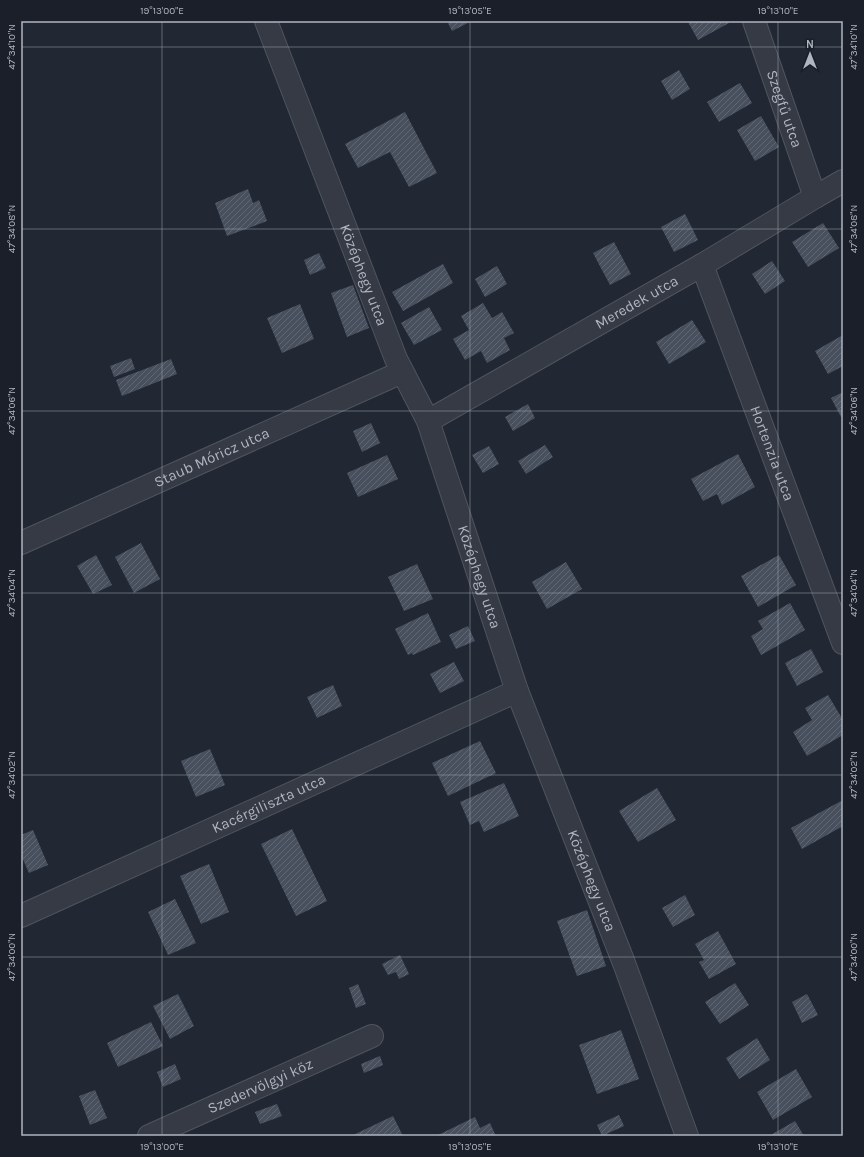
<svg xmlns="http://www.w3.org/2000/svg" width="864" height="1157" viewBox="0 0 864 1157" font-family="Karla,sans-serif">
<defs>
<pattern id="building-hatch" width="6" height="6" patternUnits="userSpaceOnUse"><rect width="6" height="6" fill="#484f5d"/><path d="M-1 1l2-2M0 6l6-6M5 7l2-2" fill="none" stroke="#606672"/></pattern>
</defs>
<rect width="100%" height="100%" fill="#222833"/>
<path fill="url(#building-hatch)" d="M447 21H472L452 31Z
M690 21H727L729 23 698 40 688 22Z
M679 70 690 89 672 100 661 81Z
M740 83 752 103 719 122 707 102Z
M405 112 437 173 409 187 390 152 358 168 345 144Z
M761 116 779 147 755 161 737 130Z
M248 189 253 203 259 200 267 221 227 236 215 203Z
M685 214 698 240 674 252 661 227Z
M823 223 839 248 808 267 792 242Z
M614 242 631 274 610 285 593 253Z
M319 253 326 268 310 275 304 260Z
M772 261 785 281 765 294 752 274Z
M443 264 453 283 403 311 392 292Z
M497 266 507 284 485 297 475 279Z
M353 285 369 328 347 337 331 293Z
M483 303 492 318 502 312 514 333 504 338 510 350 487 363 481 351 465 360 453 339 469 330 461 316Z
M300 304 314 339 282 353 267 318Z
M429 307 442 330 414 345 401 323Z
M692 320 706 342 669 364 656 342Z
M843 335V366L828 374 815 351Z
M131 358 135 369 114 377 110 366Z
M171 359 177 374 122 396 116 380Z
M843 392V416L841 417 831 398Z
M528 404 535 418 513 431 505 417Z
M371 423 380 443 362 452 353 431Z
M545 445 553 457 526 474 518 461Z
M489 446 499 464 483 473 472 455Z
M738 454 755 487 722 505 717 494 703 501 691 479Z
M387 455 398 479 358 497 347 473Z
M141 543 160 579 134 593 115 557Z
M96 555 112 585 93 594 77 566Z
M779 555 796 585 758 607 741 576Z
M566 562 582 589 547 609 532 582Z
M417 564 433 599 404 611 388 577Z
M790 603 805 630 761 655 751 636 763 629 758 621Z
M428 613 441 642 413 655 412 653 408 655 395 629Z
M468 626 475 641 456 649 449 635Z
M811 649 823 672 797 686 785 663Z
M454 662 464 681 440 693 430 674Z
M333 685 342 706 317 718 307 697Z
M828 695 843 720V735L807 756 793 732 812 720 805 708Z
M480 741 496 773 448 796 432 763Z
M210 749 225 785 196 797 181 761Z
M504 783 519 816 484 832 479 821 470 825 460 802Z
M657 788 676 820 638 842 619 811Z
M843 800V826L802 849 791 828Z
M292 829 327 901 296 916 261 844Z
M33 830 48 865 29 873 21 855V835Z
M209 864 229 912 201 924 180 876Z
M685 895 695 915 673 927 662 908Z
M175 899 196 943 168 955 148 912Z
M587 910 606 966 577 976 557 921Z
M718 931 736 964 709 979 699 962 704 960 695 944Z
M400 955 409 974 399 979 396 972 388 975 382 964Z
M735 983 749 1005 720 1024 705 1002Z
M358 984 366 1004 356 1008 349 988Z
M178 994 194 1026 170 1039 153 1006Z
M807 994 818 1015 802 1023 792 1002Z
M151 1022 163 1046 118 1067 107 1043Z
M621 1030 639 1079 597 1094 579 1045Z
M757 1038 770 1060 739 1079 726 1058Z
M380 1056 383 1065 364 1073 361 1064Z
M175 1064 181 1079 163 1087 157 1072Z
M796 1069 812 1097 773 1120 757 1092Z
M95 1090 107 1118 90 1125 79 1096Z
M277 1104 282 1116 260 1124 255 1112Z
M619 1115 624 1126 602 1136 597 1125Z
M393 1116 403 1136H351Z
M475 1117 480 1128 490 1123 496 1136H436Z
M795 1121 804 1136H769Z"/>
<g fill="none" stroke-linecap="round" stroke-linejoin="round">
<g stroke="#4f555f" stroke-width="24">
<g id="minor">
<path id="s1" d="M266 21 396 359 428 421 517 691 624 963 687 1136"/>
<path id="s2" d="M754 21 815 197"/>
<path id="s3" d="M702 265 843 643"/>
<path id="s4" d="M428 421 702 265 815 197 843 181"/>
<path id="s5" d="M21 543 402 372"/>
<path id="s6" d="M21 916 517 691"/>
<path id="s7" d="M149 1136 372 1036"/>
</g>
</g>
<use href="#minor" stroke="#353a44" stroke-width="22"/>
</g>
<path fill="none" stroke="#afb5c1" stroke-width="1" stroke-opacity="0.45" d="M162 21V1136M470 21V1136M778 21V1136M21 47H843M21 229H843M21 411H843M21 593H843M21 775H843M21 957H843"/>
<g text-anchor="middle" stroke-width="3" stroke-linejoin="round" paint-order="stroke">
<g font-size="15" fill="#afb5c1" stroke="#1a1f29">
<text dy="5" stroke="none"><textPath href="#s2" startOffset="93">Szegfű utca</textPath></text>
<text dy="5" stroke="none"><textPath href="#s1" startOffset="272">Középhegy utca</textPath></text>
<text dy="5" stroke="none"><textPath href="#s4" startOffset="240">Meredek utca</textPath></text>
<text dy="5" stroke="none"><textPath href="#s3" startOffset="201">Hortenzia utca</textPath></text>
<text dy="5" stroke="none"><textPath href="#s5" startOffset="209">Staub Móricz utca</textPath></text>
<text dy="5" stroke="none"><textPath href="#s1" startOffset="596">Középhegy utca</textPath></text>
<text dy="5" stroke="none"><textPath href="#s6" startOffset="272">Kacérgiliszta utca</textPath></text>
<text dy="5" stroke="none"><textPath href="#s1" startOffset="920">Középhegy utca</textPath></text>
<text dy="5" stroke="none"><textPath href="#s7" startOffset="122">Szedervölgyi köz</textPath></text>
</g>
</g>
<rect width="864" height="1157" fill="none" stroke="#1a1f29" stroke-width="44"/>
<g transform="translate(810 54)" stroke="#1a1f29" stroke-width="3" paint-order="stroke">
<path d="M0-3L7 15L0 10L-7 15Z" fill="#afb5c1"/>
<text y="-6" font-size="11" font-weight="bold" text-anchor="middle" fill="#afb5c1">N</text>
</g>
<rect x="22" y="22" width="820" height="1113" fill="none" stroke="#afb5c1" stroke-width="1.5"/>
<g font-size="10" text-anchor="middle" fill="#afb5c1">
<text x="162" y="14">19°13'00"E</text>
<text x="470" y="14">19°13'05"E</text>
<text x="778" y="14">19°13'10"E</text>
<text transform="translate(11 47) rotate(-90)" y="4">47°34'10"N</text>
<text transform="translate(853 47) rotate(-90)" y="4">47°34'10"N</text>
<text transform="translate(11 229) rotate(-90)" y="4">47°34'08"N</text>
<text transform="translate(853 229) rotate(-90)" y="4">47°34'08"N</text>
<text transform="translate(11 411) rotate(-90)" y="4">47°34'06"N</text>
<text transform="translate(853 411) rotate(-90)" y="4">47°34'06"N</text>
<text transform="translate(11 593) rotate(-90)" y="4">47°34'04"N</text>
<text transform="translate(853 593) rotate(-90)" y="4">47°34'04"N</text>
<text transform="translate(11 775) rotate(-90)" y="4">47°34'02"N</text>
<text transform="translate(853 775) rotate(-90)" y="4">47°34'02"N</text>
<text transform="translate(11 957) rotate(-90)" y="4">47°34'00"N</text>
<text transform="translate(853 957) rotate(-90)" y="4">47°34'00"N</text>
<text x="162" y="1150">19°13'00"E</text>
<text x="470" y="1150">19°13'05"E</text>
<text x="778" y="1150">19°13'10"E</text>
</g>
</svg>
